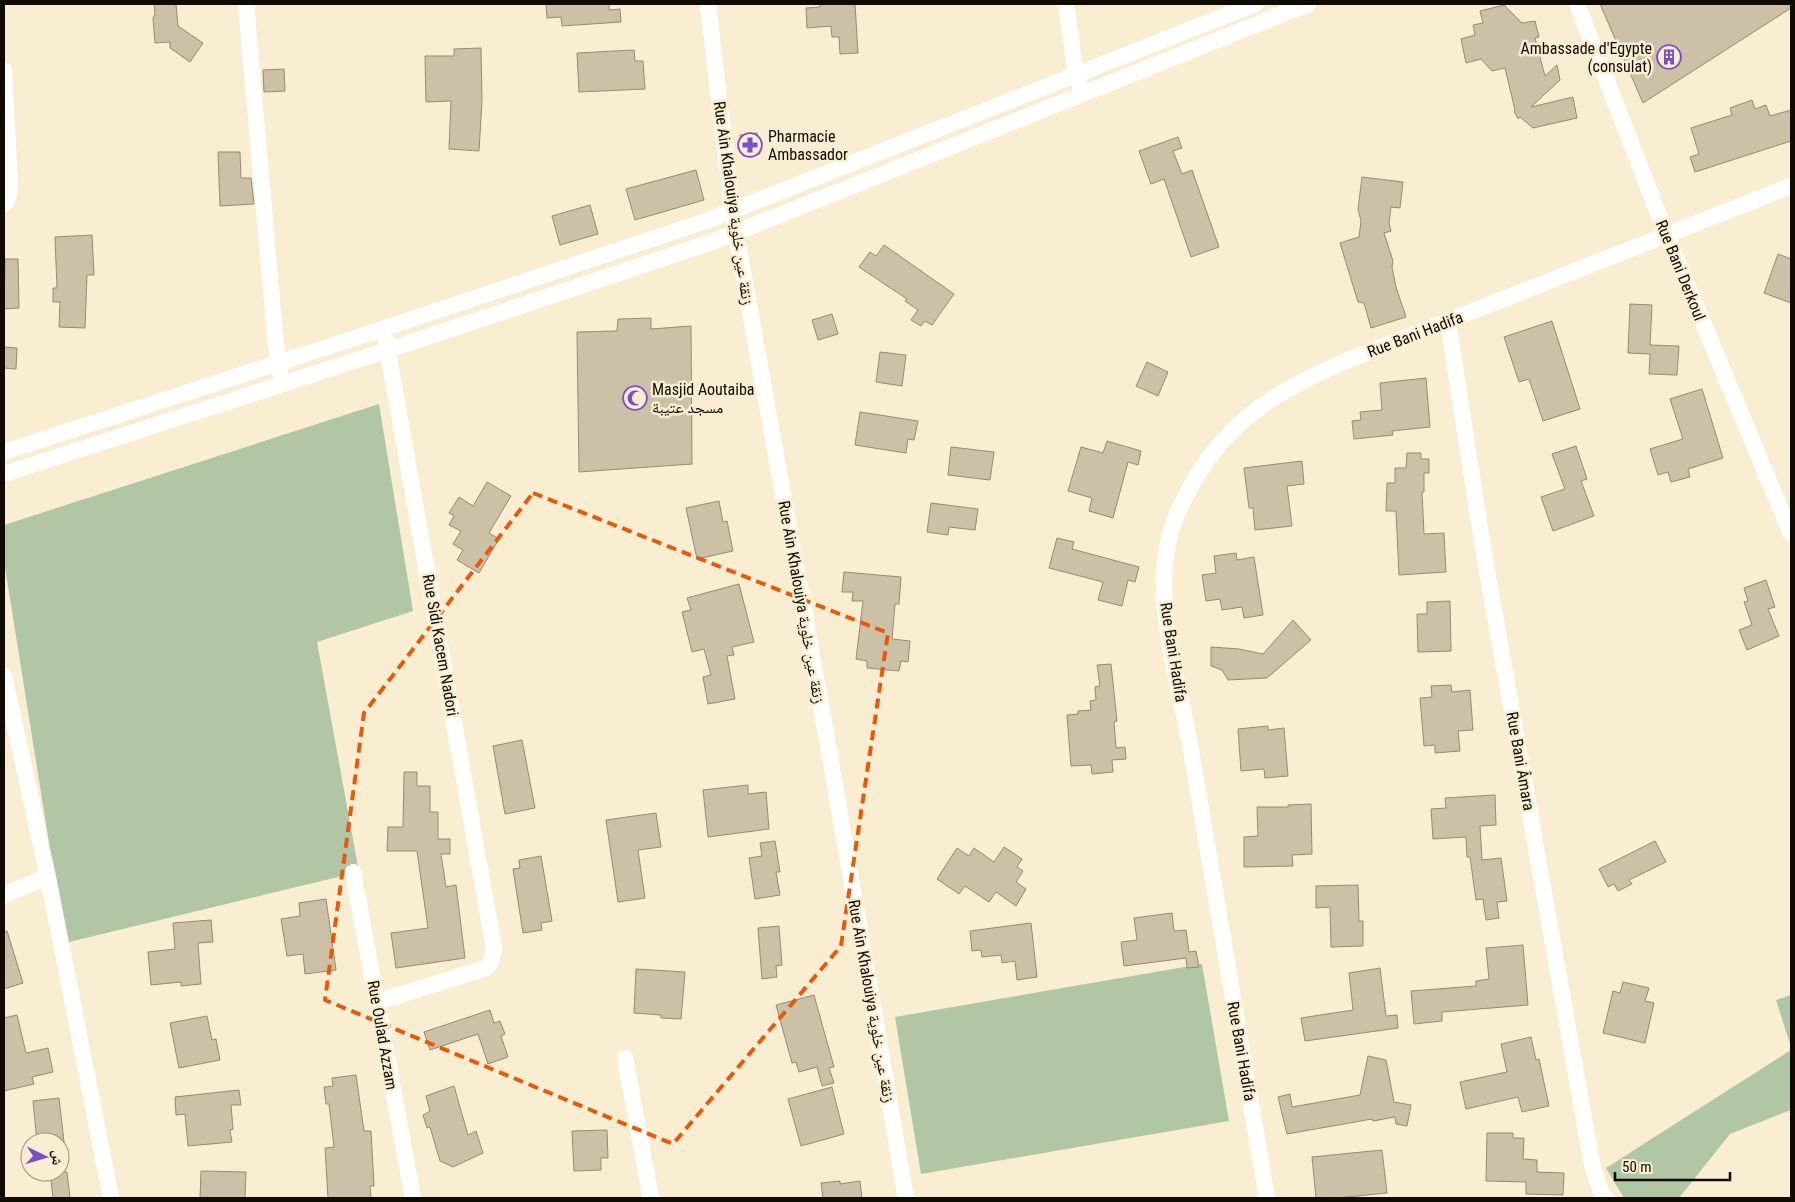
<svg xmlns="http://www.w3.org/2000/svg" width="1795" height="1202" viewBox="0 0 1795 1202" font-family="'Roboto Condensed','Noto Naskh Arabic',sans-serif">
<rect width="100%" height="100%" fill="#faeed2"/>
<path fill="#b0c6a4" d="M379 404 413 611 317 642 359 872 65 943 4 561V525Z
M1202 964 1229 1121 921 1174 895 1017Z
M1791 995V1047L1776 1000Z
M1791 1050V1110L1730 1134 1679 1198H1624L1606 1168Z"/>
<path fill="#ccc1a6" stroke="#958b71" d="M154 4H176L178 26 203 43 190 62 170 48V42L155 43 153 18 155 14Z
M546 4H609V10L620 9 621 22 562 26 561 17 547 18Z
M820 4H855L858 53 840 54 839 37H832L831 26 807 28 806 8 820 7Z
M1600 4H1791V8L1643 103Z
M1504 5 1522 23 1535 21 1539 37 1535 38 1545 76 1557 65 1560 80 1531 107 1573 97 1577 118 1533 128 1520 117 1518 119 1514 111 1515 110 1505 68 1492 71 1481 59 1466 63 1461 39 1475 35 1473 25 1483 23 1480 11Z
M481 48 482 100 479 151 449 149 451 101 426 102 425 56H454V49Z
M634 50 635 61H643L645 89 579 92 577 53Z
M284 69 285 91 264 92 263 70Z
M1752 100 1755 109 1766 105 1770 116 1791 110V141L1695 172 1690 157 1699 154 1691 128 1732 115 1730 108Z
M757 133 760 154 743 156 740 135Z
M1178 137 1182 148 1173 151 1182 174 1192 170 1219 247 1191 257 1164 179 1151 184 1139 151Z
M218 152H240L241 178H251L254 204 220 206Z
M696 170 704 200 635 220 626 189Z
M1362 177 1403 182 1400 208 1391 207 1389 223 1391 231 1384 233 1393 261 1392 267 1396 287 1406 317 1371 328 1364 303 1358 302 1340 243 1359 237 1361 221 1358 209Z
M590 205 598 234 560 245 552 216Z
M92 235 94 275H87L85 328 59 327 60 302H53V288H57L55 237Z
M884 245 954 294 932 325 925 321 921 326 911 320 918 310 905 301 907 299 859 267 870 252 876 256Z
M1778 254 1791 259V303L1764 293Z
M5 259H18L19 308 4 309Z
M1630 304 1652 305 1650 345 1679 346 1677 375 1649 374 1650 354 1628 353Z
M832 314 838 334 818 340 812 320Z
M651 318V329L691 326 692 464 579 472 577 332 617 331 618 319Z
M1552 321 1580 409 1543 421 1529 379 1519 382 1504 337Z
M4 347 17 348 16 369 4 368Z
M880 352 906 355 902 386 876 382Z
M1147 362 1168 372 1158 396 1136 386Z
M1426 378 1430 427 1392 431 1393 435 1354 439 1352 421 1361 420 1360 412 1382 410 1380 383Z
M1702 389 1723 458 1688 469 1690 477 1671 482 1668 472 1658 475 1650 449 1683 439 1670 399Z
M860 412 918 421 914 440 908 439 906 453 855 445Z
M1107 441 1141 451 1138 465 1128 462 1113 518 1089 511 1092 498 1068 491 1081 447 1103 453Z
M1576 446 1587 479 1581 481 1594 516 1553 531 1541 497 1565 489 1552 454Z
M951 447 994 452 990 480 948 475Z
M1407 453H1421V459H1429V473H1424V492H1422L1424 534 1444 533 1446 572 1399 575 1396 511H1386L1387 483H1395V468H1406Z
M1302 461 1304 484 1287 486 1292 526 1255 530 1253 508H1249L1244 468Z
M487 482 511 496 489 533 499 539 479 573 457 560 463 550 453 544 461 531 449 525 454 516 449 513 459 497 473 506Z
M719 501 723 522 727 521 733 551 697 559 686 508Z
M931 503 978 509 975 530 949 527 948 535 927 532Z
M1057 538 1074 542 1072 549 1139 567 1135 582 1128 580 1122 606 1098 600 1103 582 1049 568Z
M1236 553 1237 560 1254 557 1263 615 1244 618 1242 607 1222 610 1220 599 1206 601 1202 575 1216 573 1214 556Z
M844 572 901 577 899 604H895L892 639 910 641 908 662 901 661 899 671 867 668V661L856 659 863 601H852L853 592H842Z
M1766 580 1775 607 1768 609 1779 636 1747 650 1739 630 1752 625 1744 602 1748 601 1744 588Z
M739 584 754 642 732 647 734 655 727 656 735 699 708 704 703 677 711 675 704 649 692 652 682 612 691 610 687 598Z
M1450 601 1451 651 1418 652 1417 614H1427V602Z
M1293 620 1311 640 1267 678 1228 680 1222 670 1211 666V647L1239 649 1263 654Z
M1111 664 1117 721 1114 722 1116 748 1125 747 1126 759 1112 760 1113 772 1092 774 1091 765 1071 766 1067 715 1078 714V711L1091 710 1090 701 1096 700 1095 687 1100 686 1097 665Z
M1451 685 1452 692 1470 690 1473 730 1458 731 1460 751 1435 753V745L1424 746 1420 698 1432 697 1431 686Z
M1268 726V730L1284 728 1288 776 1265 778 1264 769 1241 771 1238 729Z
M522 740 535 808 505 814 493 746Z
M404 772H417V786H430V812H438V839H450V854H441L446 887 456 885 465 958 396 968 391 933 428 928 417 851H387L388 827H403Z
M748 785V794L766 792 769 829 708 837 703 790Z
M1495 795 1496 825 1480 826 1482 860 1501 858 1507 901 1497 902 1499 918 1486 920 1483 899 1476 900 1470 857H1467L1466 837 1433 839 1431 809 1446 808 1445 798Z
M1311 804 1312 854 1292 855 1293 866 1244 867V837L1258 836 1257 807H1288V805Z
M656 813 661 847 638 850 645 898 618 902 606 820Z
M775 841 780 872H776L780 895 755 899 749 858 762 856 760 843Z
M1655 841 1666 862 1629 880 1632 884 1618 891 1614 884 1608 887 1599 869Z
M1004 847 1022 859 1017 867 1023 871 1016 882 1026 889 1016 906 996 892 989 902 965 886 959 894 937 879 957 848 969 856 974 848 994 862Z
M541 856 552 921 541 923 542 930 523 933 513 869 520 868 519 860Z
M1358 885 1359 921H1363V946L1331 947 1330 907 1316 908V886Z
M326 899 336 970 305 974 303 954 287 956 281 919 300 916 299 903Z
M1172 913 1174 931 1186 930 1189 952 1196 951 1199 967 1187 968 1186 958 1124 966 1121 942 1137 940 1134 918Z
M211 920 213 942 198 943 201 984 181 986V982L151 985 148 952 175 949 173 923Z
M1031 923 1037 977 1017 980 1015 961 1002 963 1001 955 982 957 981 950 972 951 970 931Z
M779 926 782 965 776 966 777 977 762 979 758 928Z
M7 931 23 983 4 989V932Z
M1523 945 1528 1005 1442 1012V1021L1414 1024 1411 991 1476 986V981L1489 979 1486 948Z
M1380 968 1386 1016 1397 1015 1398 1028 1305 1041 1301 1018 1353 1010 1349 973Z
M636 969 685 972 681 1019 661 1018V1015L634 1013Z
M1623 982 1649 988 1645 1001 1654 1003 1645 1043 1603 1033 1613 991 1620 993Z
M814 995 834 1067 829 1068 834 1083 822 1086 817 1067 799 1072 796 1062 792 1063 776 1005Z
M490 1010 494 1023 500 1021 505 1034 501 1036 508 1057 488 1064 478 1034 430 1050 424 1032Z
M17 1015 26 1053 48 1048 53 1072 32 1077 34 1084 4 1091V1018Z
M207 1016 212 1040 216 1039 220 1060 179 1068 170 1023Z
M1531 1037 1536 1060 1539 1059 1549 1106 1522 1112 1518 1097 1466 1109 1460 1082 1507 1072 1501 1044Z
M1368 1056 1386 1060 1394 1102 1411 1105 1407 1126 1396 1124 1395 1117 1373 1121 1372 1119 1287 1134 1278 1097 1290 1094 1292 1107 1360 1095Z
M356 1075 364 1131H371L374 1186H370L371 1198H328L325 1148 334 1147 329 1104H326L324 1087 333 1086 332 1078Z
M454 1086 468 1135 476 1131 483 1153 453 1167 440 1161 430 1127 427 1128 423 1115 430 1111 426 1096Z
M832 1087 844 1134 801 1146 788 1099Z
M239 1090 241 1105H231L233 1129 230 1130 232 1142 188 1146 185 1114 176 1115 175 1097Z
M59 1098 64 1142H37L33 1101Z
M607 1130 608 1158H601V1170L574 1171 572 1131Z
M1487 1133H1513V1138H1524L1523 1159 1537 1160V1172L1564 1173 1563 1195 1526 1194V1182L1486 1181Z
M1382 1150 1387 1193 1337 1198H1316L1312 1157Z
M201 1171 246 1172 245 1198H200Z
M50 1172H67L70 1198H53Z
M840 1181V1184L860 1181 862 1198H823L821 1183Z"/>
<g fill="none" stroke-linecap="round" stroke-linejoin="round">
<path stroke="#fff" stroke-width="16" d="M246 4 276 346 280 372
M708 4 732 211 830 756 906 1198
M1066 4 1076 75 1079 83
M1577 4 1667 236 1791 534
M4 70 10 183C10 191 10 198 4 204
M1448 322 1483 548 1592 1164 1600 1190 1605 1198
M4 452 361 336 706 221 1255 4
M4 474 388 350 712 242 1308 4
M4 676 48 877 111 1198
M353 872 413 1198
M4 895 48 877
M377 1002 486 968 491 962 494 948 386 341
M625 1058 651 1198
M1267 1198C1242 1051 1217 903 1192 756 1181 687 1151 603 1170 535 1175 515 1185 497 1195 479 1232 417 1281 389 1346 361L1791 186"/>
</g>
<path fill="none" stroke="#e8590c" stroke-width="4" stroke-dasharray="10 6" stroke-linejoin="round" d="M533 493 888 633 841 946 673 1144 325 1000 364 713Z"/>
<defs>
<g id="building-ring" transform="scale(1.25)"><circle r="9.5" fill="#faeed2" stroke="#7f4ec6" stroke-width="1.5"/><path d="M-4-6H4V6H1V3H-1V6H-4ZM-2.5-4.3h1.7v1.8h-1.7ZM.8-4.3h1.7v1.8H.8ZM-2.5-1h1.7V.8h-1.7ZM.8-1h1.7V.8H.8Z" fill="#7f4ec6"/></g>
<g id="pharmacy-ring" transform="scale(1.25)"><circle r="9.5" fill="#faeed2" stroke="#7f4ec6" stroke-width="1.5"/><path d="M-2-6h4v4h4v4h-4v4h-4v-4h-4v-4h4Z" fill="#7f4ec6"/></g>
<g id="mosque-ring" transform="scale(1.25)"><circle r="9.5" fill="#faeed2" stroke="#7f4ec6" stroke-width="1.5"/><path d="M3.5-4.9A6 6 0 1 0 3.5 4.9A5 5 0 1 1 3.5-4.9Z" fill="#7f4ec6"/></g>
</defs>
<g fill-rule="evenodd">
<use href="#building-ring" x="1669" y="57"/>
<use href="#pharmacy-ring" x="750" y="145"/>
<use href="#mosque-ring" x="635" y="398"/>
</g>
<g text-anchor="middle" stroke-width="5" stroke-linejoin="round" paint-order="stroke">
<g font-size="16" fill="#0f0b03" stroke="#faeed2" text-anchor="start">
<text x="1652" y="54" text-anchor="end">Ambassade d'Egypte<tspan x="1652" dy="18">(consulat)</tspan></text>
<text x="768" y="142">Pharmacie<tspan x="768" dy="18">Ambassador</tspan></text>
<text x="652" y="395">Masjid Aoutaiba<tspan x="652" dy="18">مسجد عتيبة</tspan></text>
</g>
<g font-size="16" fill="#0f0b03" stroke="#faeed2">
<text transform="translate(734 203) rotate(82)" y="6">Rue Ain Khalouiya زنقة عين خلوية</text>
<text transform="translate(1681 270) rotate(68)" y="6">Rue Bani Derkoul</text>
<text transform="translate(1415 334) rotate(-21)" y="6">Rue Bani Hadifa</text>
<text transform="translate(802 602) rotate(80)" y="6">Rue Ain Khalouiya زنقة عين خلوية</text>
<text transform="translate(441 645) rotate(80)" y="6">Rue Sidi Kacem Nadori</text>
<text transform="translate(1174 652) rotate(81)" y="6">Rue Bani Hadifa</text>
<text transform="translate(1521 761) rotate(80)" y="6">Rue Bani Âmara</text>
<text transform="translate(872 1001) rotate(80)" y="6">Rue Ain Khalouiya زنقة عين خلوية</text>
<text transform="translate(383 1035) rotate(80)" y="6">Rue Oulad Azzam</text>
<text transform="translate(1242 1051) rotate(80)" y="6">Rue Bani Hadifa</text>
</g>
</g>
<rect width="1795" height="1202" fill="none" stroke="#0f0b03" stroke-width="10"/>
<g transform="translate(45 1157) rotate(95)"><circle r="24" fill="#faeed2" stroke="#9c937f"/>
<path d="M0-4L9 19L0 12L-9 19Z" fill="#7f4ec6"/>
<text y="-8" font-size="14" font-weight="bold" text-anchor="middle" fill="#0f0b03">ش</text>
</g>
<path d="M1615 1172v8h115v-8" fill="none" stroke="#0f0b03" stroke-width="2.5"/>
<text x="1622" y="1172" font-size="15" fill="#0f0b03" stroke="#faeed2" stroke-width="4" paint-order="stroke">50 m</text>
</svg>
